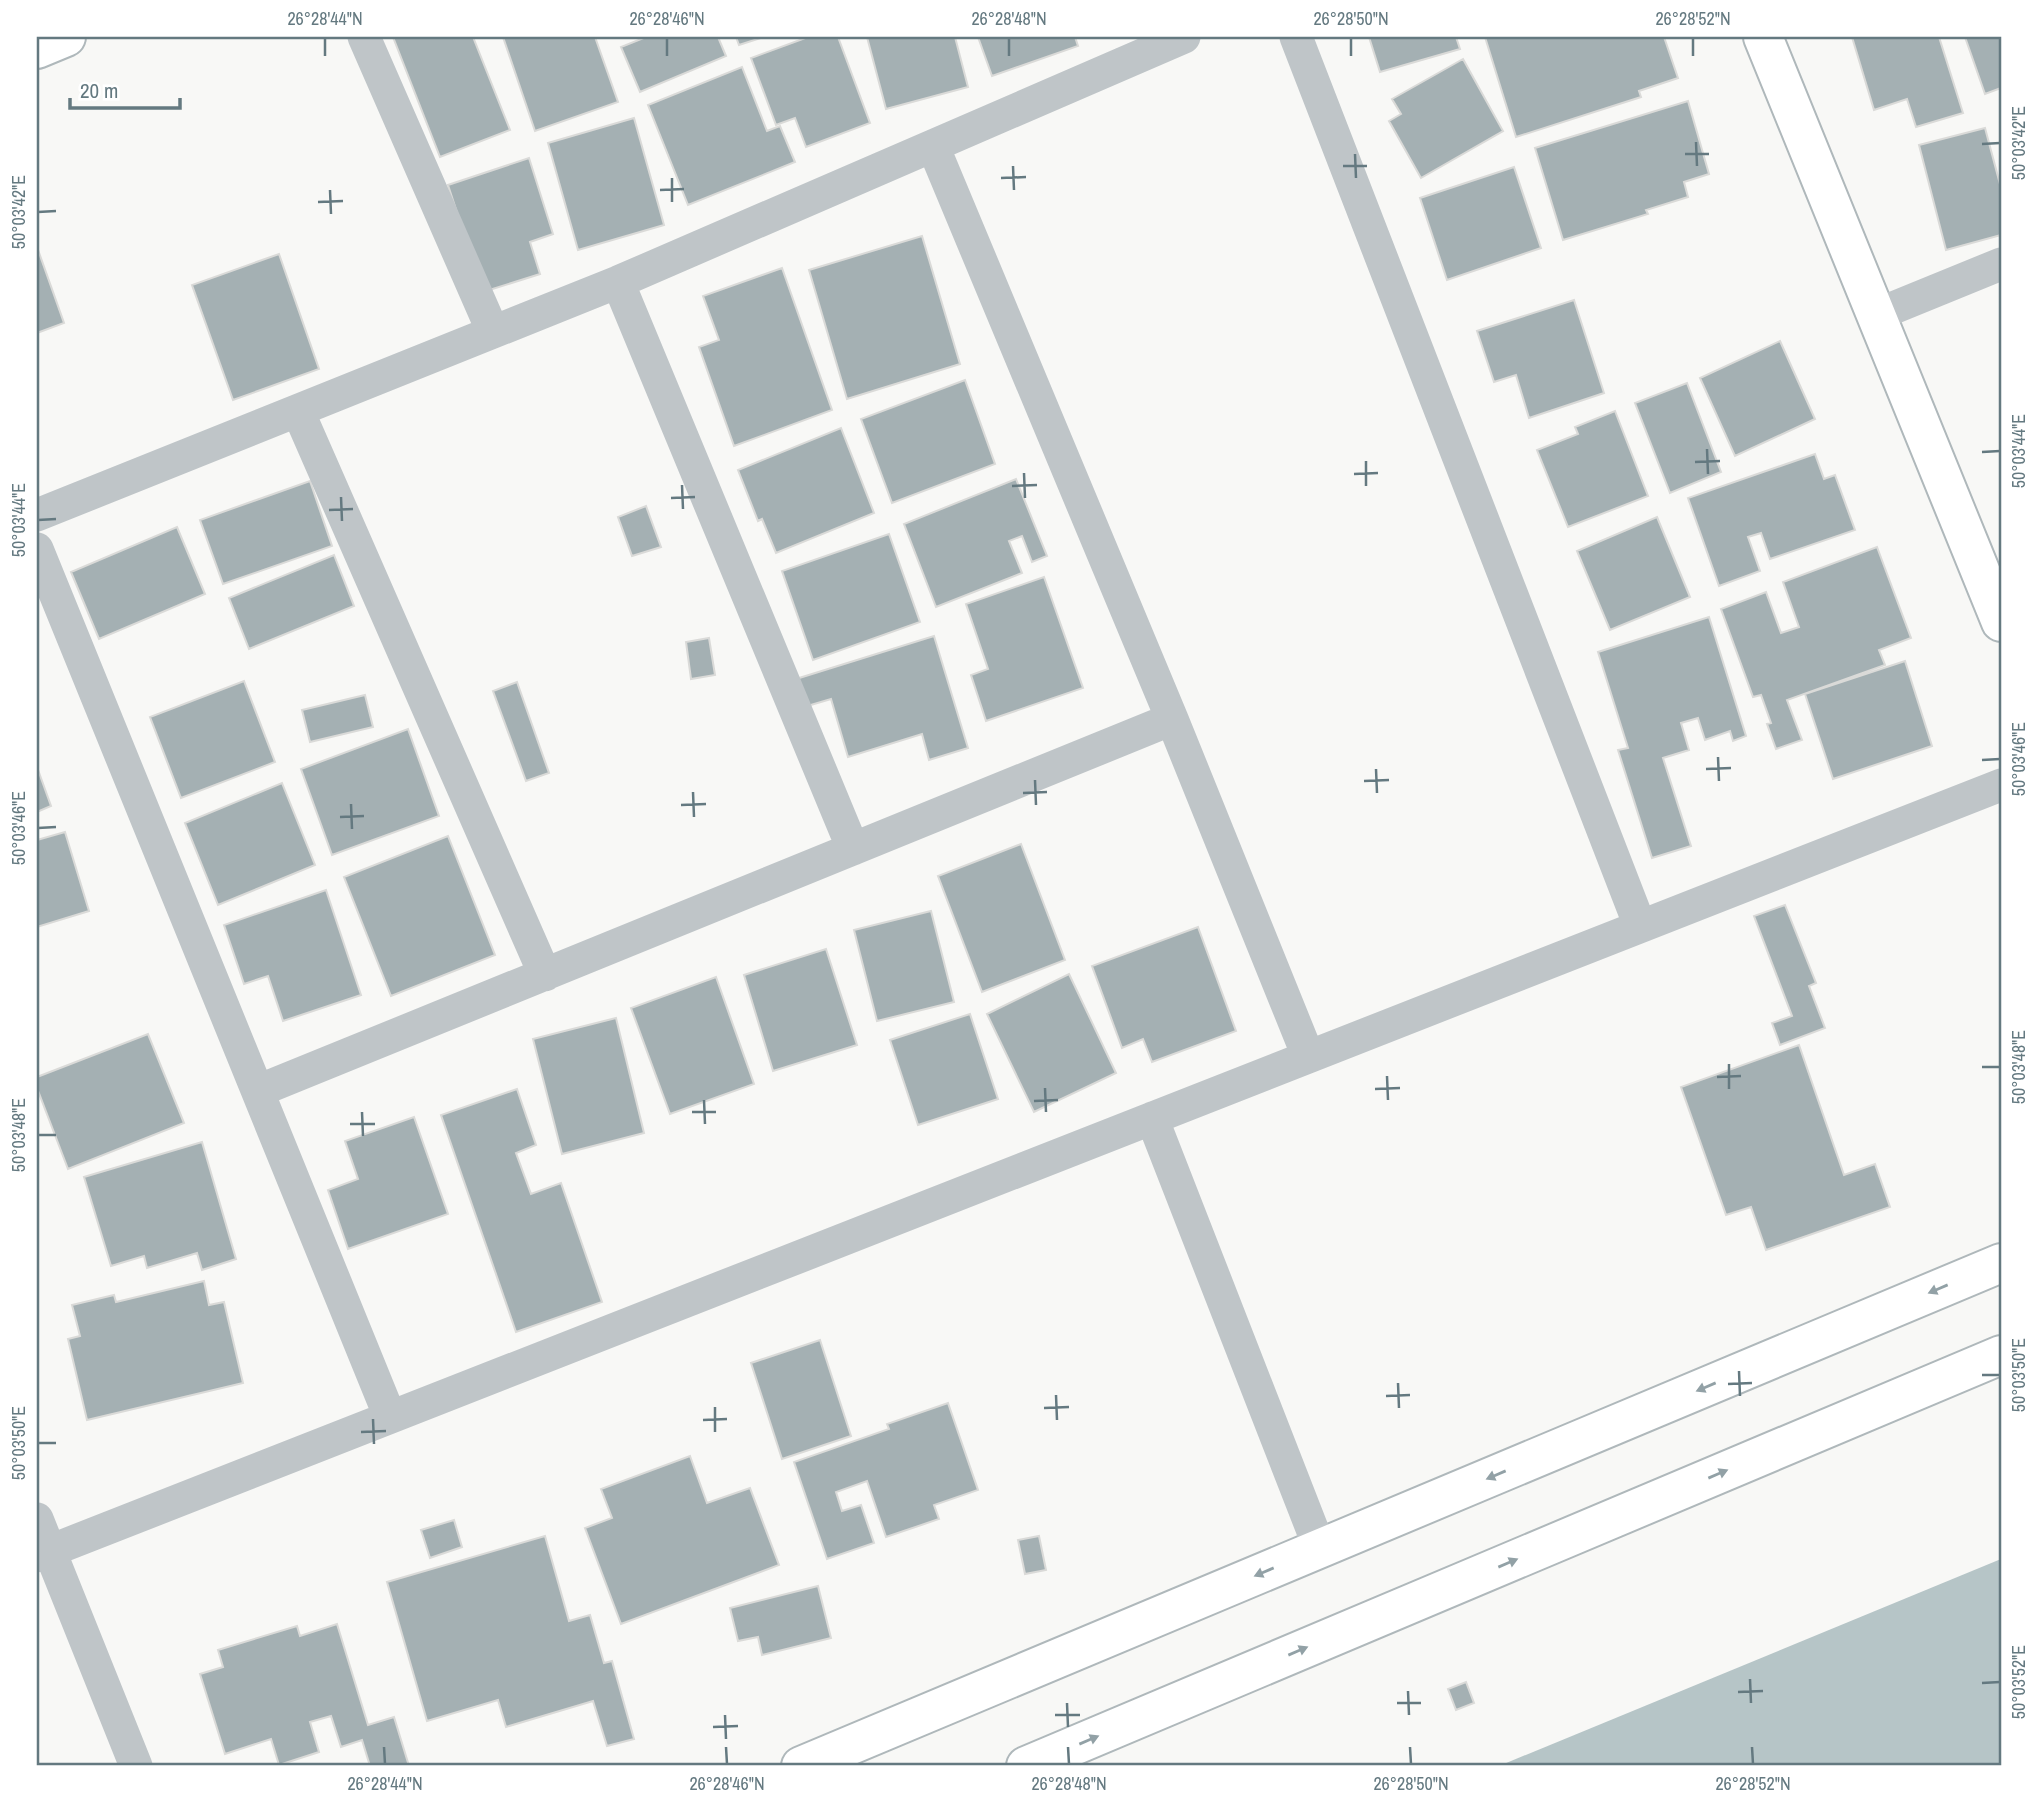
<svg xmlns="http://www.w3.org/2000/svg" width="2038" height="1803" viewBox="0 0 2038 1803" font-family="'Archivo Narrow',sans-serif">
<rect width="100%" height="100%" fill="#f8f8f6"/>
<path fill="#b6c5c7" d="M2001 1559V1766H1499Z"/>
<path fill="#a4b0b3" stroke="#dadad8" stroke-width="2" d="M393 37H473L510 130 440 157Z
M503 37H595L618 102 535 131Z
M646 37H718L726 56 640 92 621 47Z
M736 37H764L739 45Z
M808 37H838L870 123 806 147 795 118 776 125 751 58Z
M867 37H955L968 87 886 109Z
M978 37H1075L1078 46 992 76Z
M1369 37H1456L1460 49 1380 72Z
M1485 37H1664L1678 78 1639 91 1641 97 1516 137Z
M1852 37H1939L1963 113 1916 127 1907 99 1874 110Z
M1965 37H2001V88L1985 94Z
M1463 59 1503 131 1421 178 1389 121 1401 114 1392 99Z
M742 67 767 131 780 126 795 162 688 205 648 105Z
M1688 101 1709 174 1684 182 1688 197 1646 210 1648 214 1563 240 1535 148Z
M634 118 664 225 578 250 548 143Z
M1985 128 2001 188V235L1946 250 1919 145Z
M529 158 553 234 530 242 540 274 483 292 448 185Z
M1514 167 1541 248 1447 280 1420 198Z
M922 236 960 364 847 399 809 270Z
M37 247 64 323 37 333Z
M279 254 319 369 233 400 192 285Z
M782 268 832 410 734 446 699 347 719 340 703 296Z
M1574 300 1604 393 1529 418 1516 375 1494 382 1477 331Z
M1780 341 1815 419 1735 456 1700 378Z
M965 380 995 464 892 503 861 419Z
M1687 383 1721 472 1670 493 1635 403Z
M1615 411 1648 496 1568 527 1537 450 1578 434 1575 427Z
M841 428 874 513 776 553 762 519 758 521 738 470Z
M1815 454 1824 479 1835 475 1855 530 1770 559 1761 533 1748 537 1760 571 1719 586 1688 498Z
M1016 479 1047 556 1032 562 1022 536 1009 541 1022 573 936 607 904 524Z
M310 481 332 546 223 584 200 520Z
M646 506 661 547 632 556 618 517Z
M1657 517 1690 597 1610 630 1577 551Z
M177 527 205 594 99 639 71 572Z
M889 534 920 622 813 660 782 571Z
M1877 547 1911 638 1879 650 1885 665 1787 700 1802 740 1776 749 1767 724 1771 723 1761 695 1753 697 1721 609 1766 592 1781 633 1799 627 1783 582Z
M334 555 354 606 249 649 229 598Z
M1044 577 1083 688 986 721 971 675 988 669 966 604Z
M1709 617 1746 736 1733 741 1730 731 1705 740 1698 718 1681 723 1689 750 1663 758 1691 846 1652 858 1618 750 1628 748 1598 652Z
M934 636 968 748 929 760 922 734 848 757 831 699 804 707 796 679Z
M709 638 715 675 691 679 686 642Z
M1905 661 1932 746 1833 779 1805 694Z
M244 681 275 762 181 798 150 717Z
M517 682 549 773 526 781 493 691Z
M365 695 373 727 310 742 302 710Z
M408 729 439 816 332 855 301 769Z
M37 767 51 806 37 812Z
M282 783 315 865 218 905 185 823Z
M65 832 89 911 37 927V840Z
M448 836 495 955 391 996 344 877Z
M1021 844 1065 960 982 992 938 876Z
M326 890 361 995 283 1021 268 976 244 984 224 925Z
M1785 905 1816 983 1809 986 1825 1028 1780 1045 1772 1023 1792 1016 1754 916Z
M931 911 954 1002 877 1021 854 930Z
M1198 927 1236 1031 1152 1062 1143 1039 1122 1048 1092 966Z
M826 949 857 1045 773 1071 744 975Z
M1069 974 1116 1073 1034 1112 987 1014Z
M716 977 754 1084 670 1114 631 1008Z
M970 1014 998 1099 918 1125 890 1040Z
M616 1018 644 1133 562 1154 533 1039Z
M148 1034 184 1123 68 1169 37 1088V1077Z
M1799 1045 1844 1175 1875 1164 1890 1207 1766 1250 1751 1207 1726 1215 1681 1087Z
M517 1089 536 1145 516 1153 531 1194 561 1183 602 1302 516 1332 441 1115Z
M414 1117 448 1214 348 1249 328 1190 358 1179 345 1141Z
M202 1142 236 1259 202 1270 197 1253 147 1268 144 1256 111 1266 84 1177Z
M204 1281 209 1305 224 1302 243 1383 87 1420 68 1339 80 1336 72 1305 114 1295 116 1302Z
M820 1340 851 1436 782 1459 751 1363Z
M948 1403 978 1490 934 1505 939 1519 886 1537 867 1481 836 1492 842 1511 861 1505 874 1543 827 1559 794 1462 889 1429 887 1424Z
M690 1456 707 1503 750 1488 779 1565 621 1624 585 1528 612 1518 601 1489Z
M454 1520 462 1547 430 1558 421 1530Z
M545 1536 569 1621 590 1615 604 1663 612 1661 634 1739 607 1746 593 1701 506 1727 498 1700 427 1721 387 1582Z
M1039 1536 1046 1570 1025 1574 1018 1540Z
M818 1586 831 1638 762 1655 758 1637 738 1641 730 1608Z
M337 1624 368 1725 394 1717 409 1766H370L362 1740 341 1747 331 1716 310 1722 319 1752 279 1765 271 1739 225 1754 200 1674 223 1667 218 1650 297 1626 300 1636Z
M1466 1682 1474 1703 1456 1710 1448 1689Z"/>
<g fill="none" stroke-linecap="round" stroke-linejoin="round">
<g stroke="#afb8bb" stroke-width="42">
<path id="secondary" d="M1763 37 2001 622
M37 49 66 37
M801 1766 2001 1263
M1026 1766 2001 1355"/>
</g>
<path stroke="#bfc5c8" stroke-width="33" d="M364 37 493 332
M1296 37 1640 926
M933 146 1172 719 1308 1056
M618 282 853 849
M1876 315 2001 264
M298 411 545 975
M37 515 618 282 1184 37
M37 549 390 1417
M258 1091 1172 719
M1152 1118 1320 1549
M37 1519 136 1766
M37 1556 2001 785"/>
<use href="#secondary" stroke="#fff" stroke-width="38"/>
</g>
<defs><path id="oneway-solid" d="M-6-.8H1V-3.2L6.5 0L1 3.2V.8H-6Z" transform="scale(1.75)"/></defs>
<g fill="#92a1a6">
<use href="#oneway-solid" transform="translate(1938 1289) rotate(157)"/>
<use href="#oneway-solid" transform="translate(1706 1387) rotate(157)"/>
<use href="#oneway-solid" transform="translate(1718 1474) rotate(-23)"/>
<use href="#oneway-solid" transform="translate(1496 1475) rotate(157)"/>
<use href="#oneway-solid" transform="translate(1508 1563) rotate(-23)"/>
<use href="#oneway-solid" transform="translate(1264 1572) rotate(157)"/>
<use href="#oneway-solid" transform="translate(1298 1651) rotate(-23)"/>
<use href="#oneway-solid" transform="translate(1089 1740) rotate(-23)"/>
</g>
<path fill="none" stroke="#647980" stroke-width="2.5" d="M325 38V56M667 38V56M1009 38V56M1351 38V56M1693 38V56M1696 142 1697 166M1982 144 2000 143M1355 154 1356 178M1685 154H1709M1013 166 1014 190M1343 166H1367M672 178V202M1001 178 1026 177M330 190 331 214M660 190 684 189M318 202 343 201M38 212 56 211M1707 449 1708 474M1982 452 2000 451M1366 461V486M1695 462 1720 461M1024 473 1025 498M1354 474 1378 473M682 485 683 509M1012 486 1037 485M341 497 342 521M671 498 695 497M329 510 353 509M38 520 56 519M1718 757 1719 781M1982 760 2000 759M1376 769 1377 793M1706 769 1731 768M1035 780 1036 805M1364 781 1389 780M693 792 694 817M1023 793 1047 792M351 804 352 829M681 805 706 804M340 817 364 816M38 828 56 827M1729 1064V1089M1982 1067H2000M1387 1076 1388 1100M1717 1077 1741 1076M1045 1088 1046 1112M1375 1089 1400 1088M704 1100 705 1124M1034 1101 1058 1100M362 1112 363 1136M692 1112H716M350 1124H375M38 1135H56M1739 1371 1740 1396M1982 1375H2000M1398 1383 1399 1408M1728 1384 1752 1383M1056 1395 1057 1420M1386 1396 1410 1395M715 1407V1432M1044 1408 1069 1407M373 1419 374 1444M703 1420 727 1419M361 1432 386 1431M38 1443H56M1750 1679 1751 1703M1982 1683 2000 1682M1408 1691 1409 1715M1738 1692 1763 1691M1067 1703 1068 1727M1397 1703H1421M725 1715 726 1739M1055 1715H1080M713 1727 738 1726M384 1747 385 1764M726 1747 727 1764M1068 1747 1069 1764M1410 1747 1411 1764M1752 1747 1753 1764"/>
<rect width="2038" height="1803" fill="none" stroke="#ffffff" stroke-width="77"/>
<path d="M70 98v10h110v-10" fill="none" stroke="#647980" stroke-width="3.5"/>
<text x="80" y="98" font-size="21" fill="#647980" stroke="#ffffff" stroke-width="5" paint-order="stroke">20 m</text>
<rect x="38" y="38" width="1962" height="1726" fill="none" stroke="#647980" stroke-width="2.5"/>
<g font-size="18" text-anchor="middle" fill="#647980">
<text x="325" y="25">26°28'44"N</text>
<text x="667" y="25">26°28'46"N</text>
<text x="1009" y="25">26°28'48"N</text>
<text x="1351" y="25">26°28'50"N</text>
<text x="1693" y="25">26°28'52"N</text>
<text transform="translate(2019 143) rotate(-90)" y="6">50°03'42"E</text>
<text transform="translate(19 212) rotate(-90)" y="6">50°03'42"E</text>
<text transform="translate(2019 451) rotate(-90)" y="6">50°03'44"E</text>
<text transform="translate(19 520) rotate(-90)" y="6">50°03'44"E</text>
<text transform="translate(2019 759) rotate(-90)" y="6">50°03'46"E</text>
<text transform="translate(19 828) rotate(-90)" y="6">50°03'46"E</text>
<text transform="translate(2019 1067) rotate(-90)" y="6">50°03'48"E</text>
<text transform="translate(19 1135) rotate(-90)" y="6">50°03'48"E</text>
<text transform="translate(2019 1375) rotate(-90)" y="6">50°03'50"E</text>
<text transform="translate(19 1443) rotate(-90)" y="6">50°03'50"E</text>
<text transform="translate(2019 1682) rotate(-90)" y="6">50°03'52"E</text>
<text x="385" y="1790">26°28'44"N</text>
<text x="727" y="1790">26°28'46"N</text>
<text x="1069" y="1790">26°28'48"N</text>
<text x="1411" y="1790">26°28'50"N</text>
<text x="1753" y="1790">26°28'52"N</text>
</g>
</svg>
